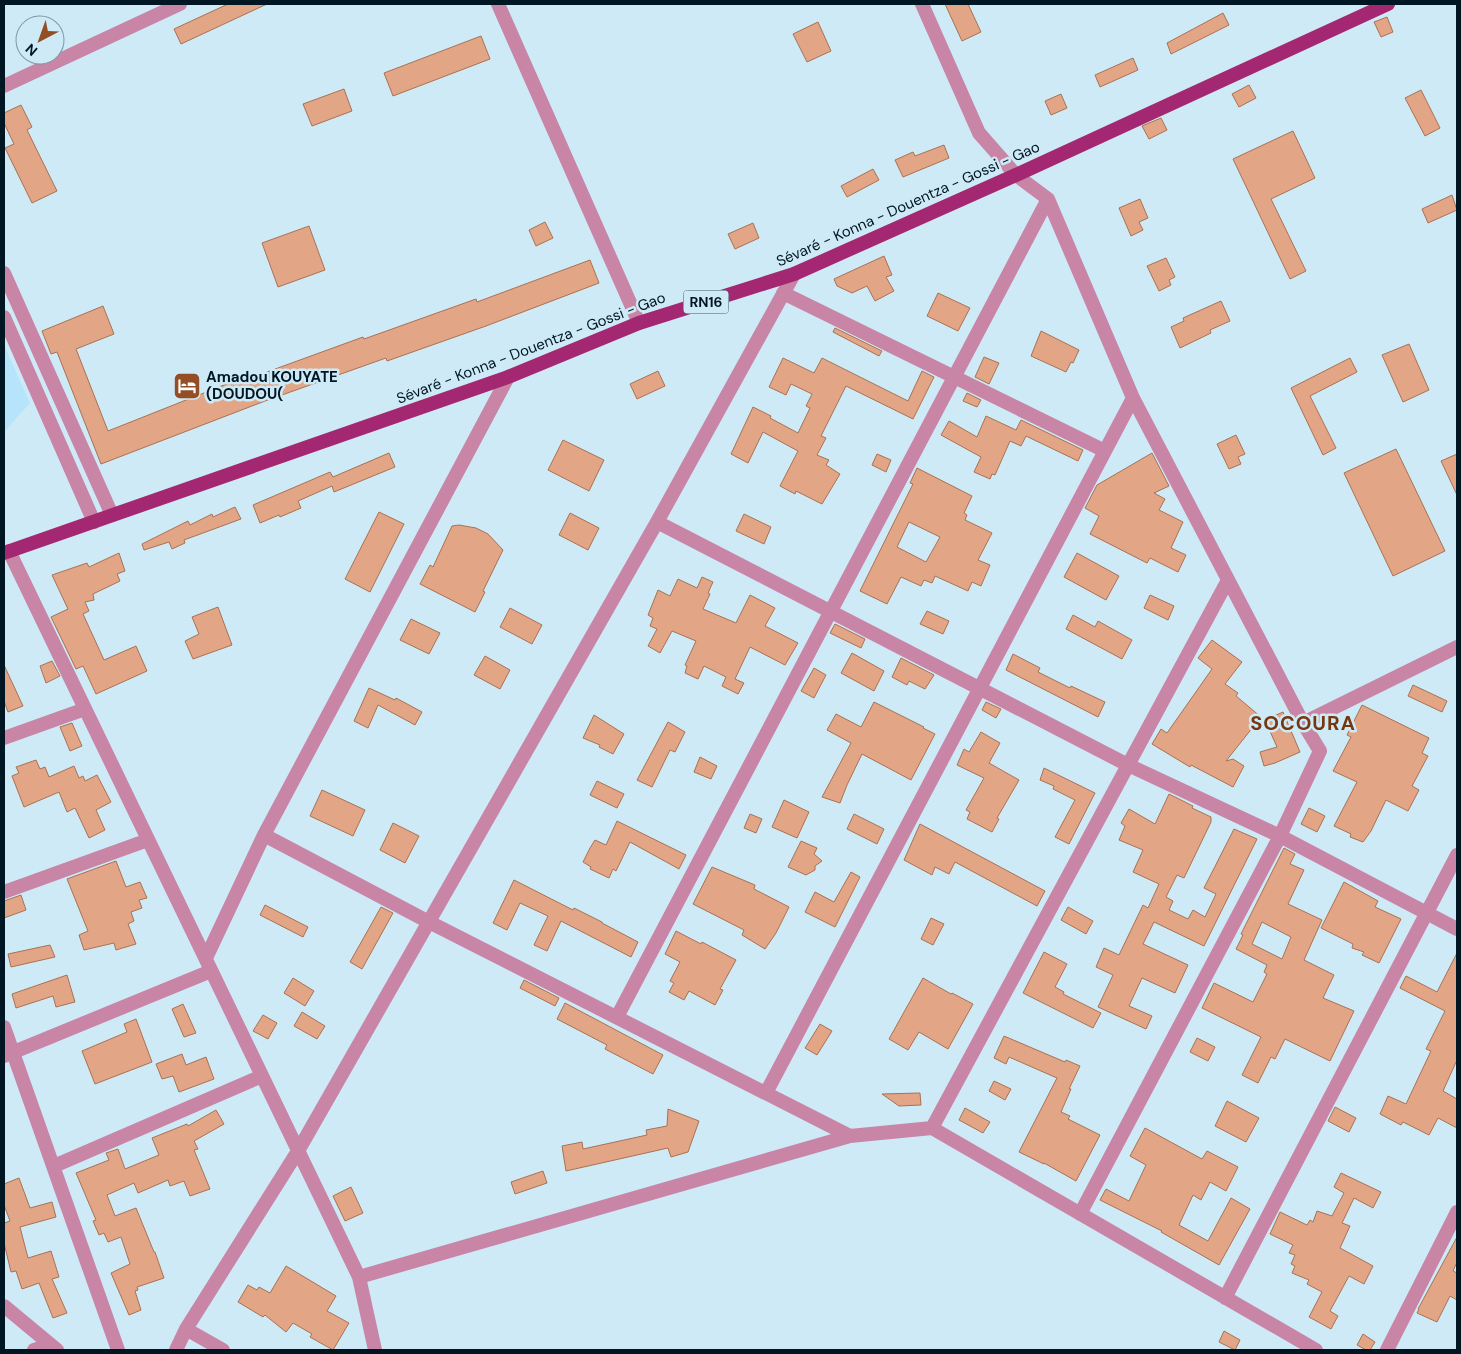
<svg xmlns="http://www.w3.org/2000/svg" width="1461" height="1354" viewBox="0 0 1461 1354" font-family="'DM Sans',sans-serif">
<rect width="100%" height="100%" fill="#cfeaf7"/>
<path fill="#b6e4fa" d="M4 345 30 403 4 432Z"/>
<path fill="#e2a686" stroke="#a97152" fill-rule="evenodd" d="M228 4H267L181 44 174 29Z
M945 4H968L981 32 962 41Z
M1223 13 1229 25 1171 54 1167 43Z
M1387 17 1393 32 1381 37 1374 22Z
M818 22 831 51 807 62 793 34Z
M481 36 490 59 393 96 384 73Z
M1133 58 1138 70 1100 87 1095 75Z
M1249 85 1256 98 1239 107 1232 94Z
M344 89 352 111 312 126 303 104Z
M1421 90 1440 128 1425 136 1405 98Z
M1061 94 1067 108 1051 115 1045 101Z
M21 105 32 127 27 130 57 191 32 203 5 148 14 144 4 123V113Z
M1161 118 1167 130 1149 139 1142 126Z
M1293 131 1315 178 1271 199 1306 271 1290 279 1233 159Z
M944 145 949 158 903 177 895 160 913 152 915 156Z
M873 169 879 180 847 197 841 186Z
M1452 195 1457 210 1428 223 1422 209Z
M1140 199 1148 218 1139 222 1143 230 1131 236 1119 208Z
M545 222 553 238 536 246 529 230Z
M753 223 759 238 735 249 728 234Z
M309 226 325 270 278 287 262 243Z
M884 256 892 275 886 277 894 291 875 301 867 286 852 293 837 286 834 279Z
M1166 258 1175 277 1169 280 1171 285 1159 291 1147 266Z
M590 260 599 283 486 326 387 361 386 358 265 401 101 464 57 352 51 354 42 331 103 306 114 334 76 349 108 431 244 377 245 380 363 337 364 339 476 299 477 302Z
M938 293 970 308 958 331 927 316Z
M1221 301 1230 321 1210 330 1211 333 1180 348 1171 327 1184 321 1183 318Z
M835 328 882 351 879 356 833 332Z
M1041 331 1079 350 1073 363 1071 362 1066 372 1031 356Z
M1409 344 1429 390 1403 402 1382 355Z
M984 357 999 363 989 384 975 377Z
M783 358 814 373 822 358 908 401 922 371 934 377 913 419 846 386 821 436 826 438 817 455 829 460 826 465 840 474 822 504 796 491 795 494 780 486 798 451 763 432 748 463 731 454 753 407 771 416 770 418 798 433 810 408 806 406 812 394 791 384 786 395 769 387Z
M1350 358 1357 372 1310 396 1336 448 1323 455 1291 388Z
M658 371 665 386 637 399 630 384Z
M967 393 981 400 977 407 963 401Z
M986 416 1016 430 1021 420 1083 450 1078 461 1026 436 1021 446 1010 441 995 475 992 474 990 479 974 472 981 457 941 435 949 421 977 437Z
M1236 435 1245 454 1238 457 1241 464 1229 469 1217 444Z
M563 440 604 460 589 491 548 470Z
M1396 449 1445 551 1393 576 1344 473Z
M389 453 395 467 334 492 332 486 298 501 301 508 280 517 279 515 260 523 253 505 330 472 333 477Z
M1152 453 1169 486 1154 493 1165 499 1159 510 1183 522 1171 548 1186 555 1178 572 1150 558 1147 563 1090 534 1099 516 1085 508 1097 485Z
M877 454 891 460 886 472 872 465Z
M1457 454V495L1441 461Z
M917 468 972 496 964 513 967 515 965 520 992 533 978 560 990 565 981 586 972 582 968 591 935 576 932 583 924 580 921 586 901 577 887 604 860 591 913 484 910 483ZM909 522 940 537 926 562 897 547Z
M235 507 241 519 184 540 185 543 172 549 169 542 144 550 142 544 188 521 190 525 212 514 213 517Z
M379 512 404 524 370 592 345 579Z
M570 513 599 528 588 550 559 535Z
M744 514 771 527 764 544 736 531Z
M459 525 476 528 488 534 503 550 483 591 485 592 475 612 420 584 430 565 433 567 452 526Z
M119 553 125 571 117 574 120 581 93 594 94 600 85 602 89 611 83 614 104 660 136 646 147 671 96 694 83 666 76 669 51 617 68 609 52 575 87 563 89 567Z
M1077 553 1119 576 1106 600 1064 577Z
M702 577 713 582 708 593 710 594 703 609 736 623 750 595 775 608 765 626 798 643 785 665 750 647 735 679 744 683 738 694 722 686 726 677 704 666 698 679 685 673 687 666 685 665 696 641 672 631 660 653 648 646 657 629 650 626 653 618 648 615 658 590 670 596 678 579 697 588Z
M1150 595 1174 606 1168 620 1144 608Z
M218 607 232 645 193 659 185 641 199 634 192 617Z
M510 608 542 625 532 644 500 627Z
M927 611 949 621 943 634 920 624Z
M1073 615 1095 627 1098 621 1132 640 1122 659 1066 629Z
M411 619 440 633 429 654 400 640Z
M835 624 865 639 861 648 830 633Z
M1212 640 1242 662 1225 684 1238 693 1236 696 1261 717 1226 761 1233 759 1244 766 1233 787 1191 765 1190 767 1152 744 1161 729 1167 733 1212 669 1198 658Z
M852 653 884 671 874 691 841 673Z
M1013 654 1040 668 1038 672 1070 688 1071 686 1105 702 1098 717 1006 670Z
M485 656 510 670 500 689 474 675Z
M901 658 934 675 925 689 909 681 907 685 892 677Z
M52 661 60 676 46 683 40 666Z
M4 665 23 706 8 712 4 701Z
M814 668 826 675 814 698 801 691Z
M1413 685 1447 701 1442 712 1408 696Z
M369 688 395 700 396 698 422 712 415 725 378 705 368 728 354 721Z
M874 702 924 727 923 728 935 734 911 780 862 754 847 785 840 803 822 797 851 743 827 730 836 714 861 727Z
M986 702 1001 709 996 718 982 710Z
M1362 705 1429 738 1422 753 1428 756 1412 786 1419 790 1408 811 1386 800 1371 831 1363 842 1350 837 1351 834 1334 826 1357 782 1333 771 1351 737 1347 735Z
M1283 712 1300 752 1275 763 1264 766 1260 752 1277 747 1265 720Z
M594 715 624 734 613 754 599 747 600 745 583 738Z
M668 722 685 732 675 752 670 750 652 787 637 780Z
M72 723 82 746 70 751 60 727Z
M981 732 1000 743 989 763 1019 780 997 818 999 819 992 832 967 819 970 812 966 810 984 778 957 765 964 749 969 752Z
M700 757 717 766 711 779 694 772Z
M36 760 40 769 45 767 49 777 74 766 79 778 83 776 85 781 97 775 111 802 96 810 105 830 89 838 75 808 67 812 59 792 24 807 12 776 19 773 16 767Z
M1044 768 1095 793 1069 844 1055 837 1075 800 1053 789 1054 786 1040 780Z
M597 781 624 794 617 808 590 795Z
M322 790 365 810 353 836 310 816Z
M1169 794 1193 806 1192 808 1211 817V822L1184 878 1177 875 1166 897 1173 901 1169 910 1188 919 1193 910 1205 917 1216 894 1204 888 1234 829 1257 839 1204 946 1154 922 1143 944 1188 965 1175 993 1142 978 1129 1006 1152 1016 1146 1029 1098 1007 1113 975 1096 967 1104 948 1119 955 1143 905 1148 908 1159 884 1133 872 1143 850 1119 840 1125 826 1121 823 1129 809 1155 824Z
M784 800 809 812 797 838 772 827Z
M1309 808 1325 816 1317 832 1301 824Z
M750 814 762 819 756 833 744 828Z
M854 814 884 829 877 844 847 829Z
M617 821 686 855 679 869 630 842 616 871 613 869 609 878 590 869 591 867 583 862 590 848 595 840 606 845Z
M393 823 419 836 405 863 380 850Z
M920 824 1045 891 1037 906 955 862 949 874 935 867 932 875 904 860Z
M801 841 817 848 814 854 822 861 815 866V870L806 875 788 867Z
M1284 848 1295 854 1290 864 1304 870 1288 904 1322 920 1304 960 1334 975 1323 998 1354 1011 1330 1061 1285 1039 1275 1059 1271 1057 1258 1083 1242 1075 1261 1037 1202 1008 1214 983 1253 1002 1267 974 1264 972 1267 965 1236 949 1243 935 1241 934ZM1262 922 1291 937 1282 959 1252 944Z
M116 861 126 887 140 882 147 898 139 900 142 908 131 912 134 921 128 924 136 944 116 950 114 943 84 950 79 935 88 931 67 879Z
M712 867 755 885 754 889 789 907 776 933 765 949 742 935 744 930 693 904Z
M851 872 860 877 835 927 805 912 815 892 834 902Z
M514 880 573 910 574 908 602 922V923L638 942 631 957 561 921 547 951 534 945 548 916 520 903 507 930 493 923Z
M1344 882 1378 901 1375 907 1401 919 1379 963 1362 955 1364 952 1352 948 1353 944 1321 928Z
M21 895 26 910 4 918V901Z
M265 905 308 927 303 937 260 915Z
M381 907 393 913 362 969 350 962Z
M1068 907 1093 921 1086 934 1061 920Z
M931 918 944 924 933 945 921 939Z
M676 931 701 944 702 942 736 960 720 989 723 990 715 1005 689 991 684 1000 669 992 674 983 670 981 680 962 665 954Z
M50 945 55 957 11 967 8 954Z
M1044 952 1067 964 1055 987 1064 992 1063 994 1101 1013 1093 1028 1023 993Z
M1457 953V1060L1443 1091 1457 1099V1128L1438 1118 1429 1135 1403 1122 1401 1125 1380 1114 1388 1096 1406 1104 1431 1051 1426 1049 1445 1011 1400 988 1406 976 1437 992Z
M67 975 75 1002 56 1007 53 996 16 1008 12 994Z
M293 978 314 991 305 1006 284 993Z
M923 978 951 994 952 993 973 1004 948 1049 919 1032 908 1050 889 1039Z
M524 980 559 998 555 1006 520 988Z
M565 1003 663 1055 653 1074 605 1049 607 1045 557 1019Z
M183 1004 196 1033 184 1037 172 1009Z
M302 1012 325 1026 317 1039 294 1026Z
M263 1015 277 1023 268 1039 253 1031Z
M136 1019 152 1062 95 1084 82 1051 127 1032 124 1024Z
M820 1024 832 1031 817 1055 805 1048Z
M1004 1036 1065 1062 1066 1060 1080 1066 1069 1089H1071L1061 1112 1070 1116 1068 1119 1100 1135 1076 1181 1044 1163V1164L1019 1152 1057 1078 1009 1057 1006 1064 994 1058Z
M1197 1038 1215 1047 1208 1061 1190 1052Z
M182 1054 186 1065 206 1057 214 1079 179 1092 173 1076 162 1079 156 1064Z
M994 1081 1011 1089 1005 1100 989 1091Z
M920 1093 921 1105 899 1106 882 1094Z
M1227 1101 1259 1118 1246 1142 1215 1126Z
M1335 1107 1356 1118 1349 1132 1328 1121Z
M965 1108 990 1122 983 1133 959 1120Z
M668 1109 699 1121 688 1152 671 1157 668 1148 566 1171 562 1146 582 1142 583 1149 647 1135 646 1130 667 1126Z
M216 1110 224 1124 194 1141 198 1149 194 1150 210 1189 190 1196 184 1181 170 1186 168 1180 138 1193 134 1183 107 1195 115 1216 136 1208 154 1252H155L164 1278 137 1287 138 1290 135 1291 141 1310 129 1315 111 1273 130 1264 121 1237 108 1242 104 1233 99 1235 93 1221 96 1220 76 1173 109 1160 106 1153 118 1149 125 1169 159 1155 152 1138 187 1124 188 1126Z
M1145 1128 1202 1159 1207 1151 1238 1167 1226 1191 1210 1182 1201 1200 1193 1195 1179 1225 1208 1241 1231 1198 1250 1209 1219 1265 1161 1232 1162 1231 1100 1200 1106 1189 1129 1201 1146 1165 1130 1156Z
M543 1171 547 1183 515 1194 511 1182Z
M1341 1173 1381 1192 1373 1208 1354 1198 1342 1223 1350 1226 1340 1248 1373 1266 1364 1284 1349 1276 1330 1311 1338 1316 1331 1329 1309 1317 1322 1292 1307 1284 1309 1280 1292 1273 1295 1266 1291 1264 1295 1255 1289 1253 1293 1245 1270 1234 1280 1212 1307 1225 1310 1220 1313 1222 1317 1211 1332 1216 1344 1193 1334 1187Z
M19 1178 30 1208 52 1202 56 1217 20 1227 28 1258 51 1251 59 1277 52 1279 67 1313 53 1318 39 1283 22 1289 16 1271 11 1272 4 1243V1223L10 1221 4 1205V1184Z
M351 1187 363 1213 345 1221 333 1196Z
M1457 1237V1262L1453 1271 1457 1273V1300L1450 1296 1437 1322 1417 1313 1419 1309H1418Z
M286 1266 336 1296 327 1311 349 1323 333 1350 310 1337 312 1334 293 1323 286 1332 265 1315 263 1317 238 1302 248 1285 257 1290 259 1287 270 1293Z
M1224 1331 1240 1340 1235 1350 1219 1342Z
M1363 1334 1375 1342 1370 1350H1366L1357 1345Z"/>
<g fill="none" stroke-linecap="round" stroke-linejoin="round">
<path stroke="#c885a6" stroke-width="14" d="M498 4 639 323
M922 4 979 133 1016 175 1048 199 1133 398 1303 723 1320 751 1280 836 1080 1214
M4 86 180 4
M4 273 112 515
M783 293 1105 451
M4 317 94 522
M657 522 1128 765 1280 836 1457 929
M9 551 359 1277 375 1350
M1303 723 1457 647
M4 738 85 709
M264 835 429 922 850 1136
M4 892 148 840
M206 958 264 835 508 377
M617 1017 1048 199
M4 1027 118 1350
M4 1056 211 971
M766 1093 1133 398
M932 1128 1228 580
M54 1166 262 1076
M359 1277 850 1136 932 1128 1316 1350
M1225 1298 1457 855
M4 1306 57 1350
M186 1329 223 1350
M34 1350 50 1345
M176 1350 186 1329 298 1151 657 522 794 274
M1387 1350 1457 1212"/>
<path stroke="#a32871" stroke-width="14" d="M4 553 508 377 639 323 794 274 1016 175 1388 4"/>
</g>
<defs>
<g id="hotel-square" transform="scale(1.4375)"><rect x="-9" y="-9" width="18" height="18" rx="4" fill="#944e25" stroke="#cfeaf7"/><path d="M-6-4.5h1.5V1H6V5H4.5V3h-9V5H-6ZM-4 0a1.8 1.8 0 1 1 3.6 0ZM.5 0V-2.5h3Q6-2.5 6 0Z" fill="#fff"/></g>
</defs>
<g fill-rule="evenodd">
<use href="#hotel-square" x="187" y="386"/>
</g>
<g text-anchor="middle" stroke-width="5" stroke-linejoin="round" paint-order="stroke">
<rect fill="#cfeaf7" stroke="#3e5663" stroke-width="1" x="683.5" y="290.5" width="45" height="23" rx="4"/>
<g font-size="14" font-weight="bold" fill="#001723">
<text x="706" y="307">RN16</text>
</g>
<g font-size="15" fill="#001723" stroke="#cfeaf7">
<text transform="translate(908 204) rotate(-24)" y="5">Sévaré - Konna - Douentza - Gossi - Gao</text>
<text transform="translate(531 348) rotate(-21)" y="5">Sévaré - Konna - Douentza - Gossi - Gao</text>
</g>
<g font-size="15" font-weight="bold" fill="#001723" stroke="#cfeaf7" text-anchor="start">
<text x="206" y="382">Amadou KOUYATE<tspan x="206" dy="17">(DOUDOU(</tspan></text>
</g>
<g font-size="20" font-weight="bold" letter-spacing="1" fill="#75370f" stroke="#cfeaf7">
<text x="1303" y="730">SOCOURA</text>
</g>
</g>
<rect width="1461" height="1354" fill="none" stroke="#001723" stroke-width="10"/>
<g transform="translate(40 40) rotate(221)"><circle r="24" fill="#cfeaf7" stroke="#7c96a2"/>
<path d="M0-4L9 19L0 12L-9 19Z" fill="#944e25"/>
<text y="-8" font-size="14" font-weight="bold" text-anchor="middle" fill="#001723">N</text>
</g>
</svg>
